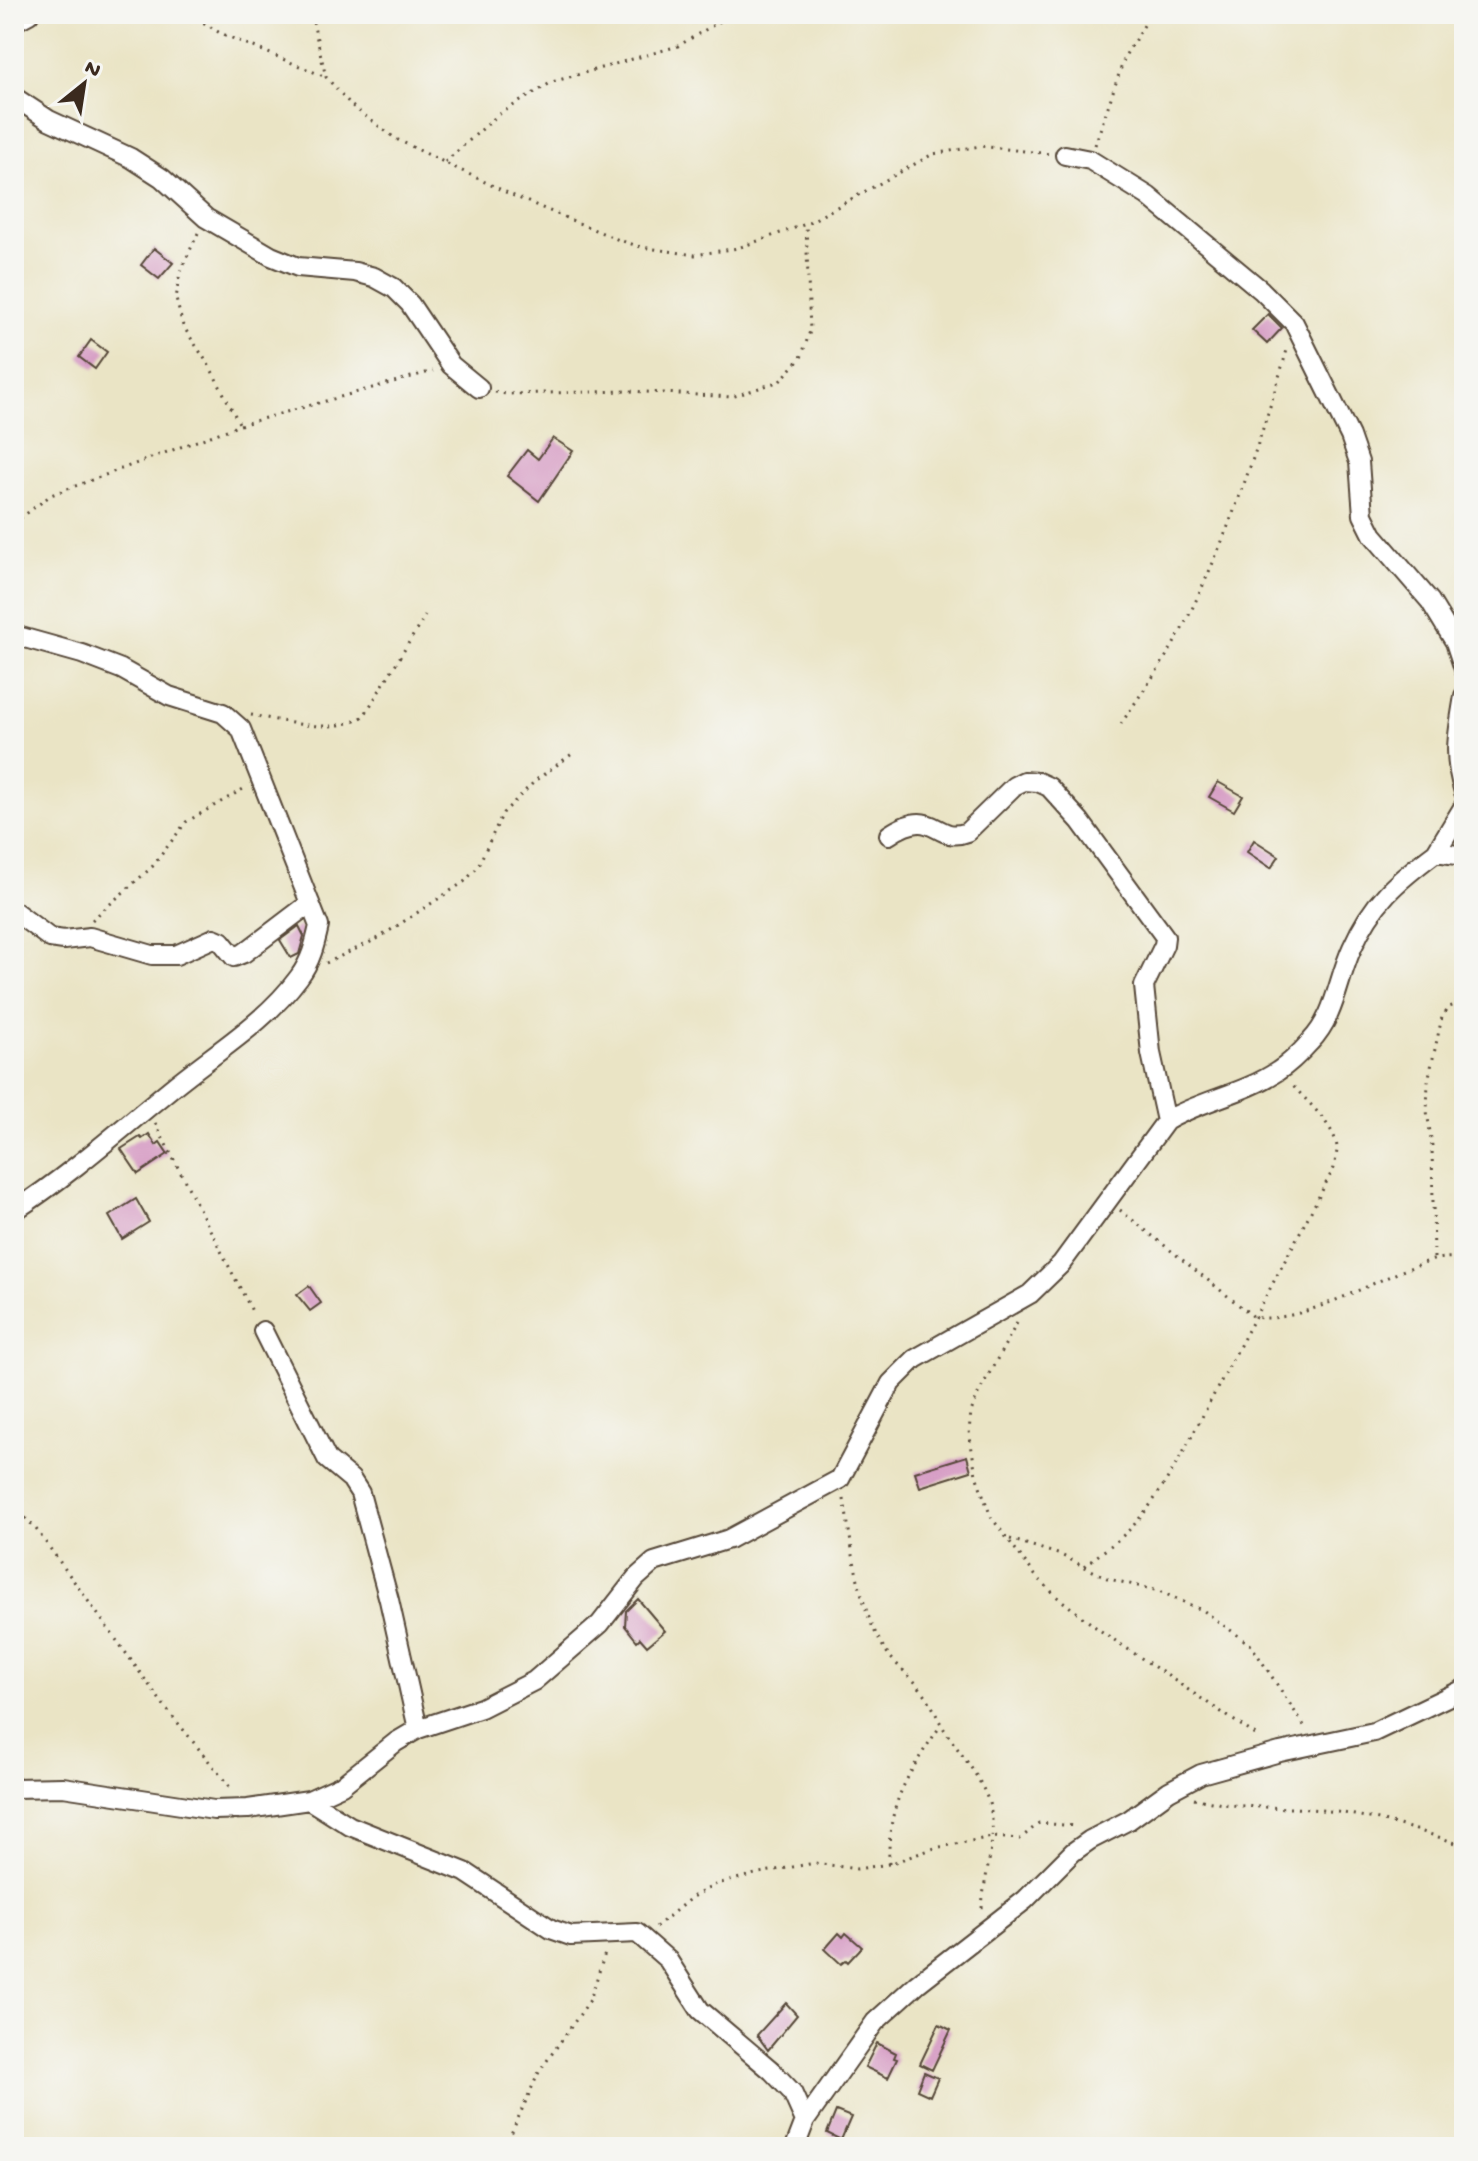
<svg xmlns="http://www.w3.org/2000/svg" width="1478" height="2161" viewBox="0 0 1478 2161" font-family="'Gochi Hand',sans-serif">
<rect width="100%" height="100%" fill="#f6f6f2"/>
<filter id="ink" filterUnits="userSpaceOnUse"><feTurbulence type="fractalNoise" baseFrequency=".0125" numOctaves="2"/><feDisplacementMap in="SourceGraphic" scale="16" xChannelSelector="R" yChannelSelector="G"/><feConvolveMatrix kernelMatrix="1 2 1 2 8 2 1 2 1" color-interpolation-filters="sRGB"/></filter>
<filter id="wash" filterUnits="userSpaceOnUse"><feTurbulence type="fractalNoise" baseFrequency=".006" numOctaves="4" result="noise"/><feDisplacementMap in="SourceGraphic" scale="32" xChannelSelector="R" yChannelSelector="G"/><feGaussianBlur stdDeviation="1.8" result="paint"/><feColorMatrix in="noise" values="0 0 0 0 0 0 0 0 0 0 0 0 0 0 0 0 0 1.4 0 .05"/><feComposite in="paint" operator="in"/></filter>
<g filter="url(#wash)">
<rect width="100%" height="100%" fill="#eae4c5"/>
<g id="blocks">
<path fill="#d59ac3" d="M154 248 173 263 159 279 141 265Z
M1268 314 1282 328 1267 344 1252 330Z
M91 340 107 352 95 369 79 357Z
M553 438 573 451 539 501 507 476 527 450 538 459Z
M1218 782 1243 796 1234 811 1209 797Z
M1254 840 1279 856 1271 868 1247 852Z
M299 926 304 936 299 954 291 958 280 940Z
M149 1134 156 1145 160 1142 168 1154 138 1174 121 1149 140 1137 142 1139Z
M136 1199 149 1222 122 1239 109 1216Z
M309 1286 321 1303 310 1311 297 1295Z
M967 1456 971 1471 920 1487 915 1472Z
M638 1599 665 1631 647 1646 640 1638 637 1641 625 1626 626 1611Z
M839 1933 843 1937 846 1933 862 1947 848 1962 846 1960 841 1964 825 1949Z
M786 2003 797 2015 768 2050 757 2035Z
M939 2024 951 2030 932 2070 920 2064Z
M877 2043 896 2053 894 2058 897 2059 888 2078 865 2067Z
M924 2072 938 2078 930 2096 917 2090Z
M836 2111 851 2117 841 2140 827 2133Z"/>
</g>
</g>
<g filter="url(#ink)">
<use href="#blocks" fill-opacity="0" stroke="#554637" stroke-width="2"/>
<g fill="none" stroke-linecap="round" stroke-linejoin="round">
<g stroke="#554637" stroke-width="22">
<path id="minor" d="M14 22 29 14
M14 97 49 120 131 158 162 178 206 218 271 256 298 267 355 272 374 277 394 288 410 304 451 365 479 388
M1065 155 1090 160 1148 196 1261 290 1294 323 1350 436 1359 462 1363 515 1373 535 1430 601 1455 642 1464 669
M14 635 82 654 121 669 169 696 223 713 241 729 319 926C315 944 311 961 299 977 266 1022 217 1051 174 1086 121 1129 71 1174 14 1211
M1464 696C1458 734 1452 754 1464 792
M889 835C936 804 934 845 967 832L1014 786 1024 781 1038 782 1049 787 1080 821 1165 937 1164 945 1144 986 1151 1053 1166 1121
M1436 852 1464 806
M14 911 50 938 64 940 90 937 152 955H176L214 938 221 941 234 957 244 953 310 903
M263 1331 327 1459 351 1479 360 1493 389 1600 418 1729
M14 1788 63 1787 214 1810 248 1809 309 1800 342 1785 396 1742 418 1729 481 1708 534 1681 600 1624 636 1578 654 1562 729 1539 840 1479 891 1383 915 1359 1030 1294 1061 1264 1166 1121C1201 1100 1244 1094 1278 1071 1289 1064 1301 1052 1310 1042 1336 1015 1337 981 1352 948 1372 902 1397 881 1436 852L1464 856
M309 1800 350 1826 465 1872 551 1929 571 1936 637 1933 668 1960 700 2010 772 2071 792 2092 805 2121 795 2147
M805 2121 875 2022 917 1984 1025 1900 1073 1852 1090 1840 1129 1820 1169 1791 1201 1774 1280 1752 1374 1732 1464 1689"/>
</g>
<path stroke="#554637" stroke-width="3" stroke-dasharray="2 6" stroke-linecap="butt" d="M190 14 220 33 326 77
M311 14 326 77 352 106 396 139 516 197 619 240 641 247 695 255 738 248 806 224 933 154 980 146 1050 154
M1095 145 1125 56 1151 14
M445 162 498 115 552 82 678 46 732 14
M198 233 180 272 176 299 183 326 210 367 240 425
M495 392 506 394 629 391 732 397 780 381 801 358 810 331 806 224
M14 523 51 495 240 425 433 371
M251 715C285 721 333 736 364 716L425 616
M1121 724C1141 693 1164 663 1181 631 1227 541 1259 446 1287 350
M92 920 152 867 186 822 245 788
M326 963 377 939 464 882 477 868 503 813 536 780 572 754
M155 1123 254 1315
M1120 1210 1254 1317C1305 1326 1383 1273 1433 1260 1443 1257 1454 1258 1464 1257
M1434 1258 1432 1146 1427 1111 1428 1081 1442 1017 1448 1007 1464 1002
M1017 1323 978 1394 971 1412 969 1431 976 1475 991 1517 1035 1575 1056 1596 1098 1629 1260 1738
M844 1499C852 1546 858 1611 886 1651 895 1665 909 1674 919 1687 931 1699 935 1715 944 1729 959 1753 983 1778 990 1807 998 1841 983 1876 982 1910
M14 1506 36 1529 165 1707 233 1791
M1010 1539 1061 1555 1109 1579 1159 1591 1204 1611 1251 1645 1305 1727
M1085 1566C1103 1550 1123 1539 1138 1520 1156 1500 1170 1474 1184 1451L1334 1168C1335 1161 1337 1154 1337 1148 1336 1127 1306 1100 1292 1085
M1194 1798C1234 1809 1268 1806 1309 1809 1362 1813 1415 1828 1464 1846
M889 1864C887 1802 908 1774 941 1725
M656 1927 692 1897 717 1884 759 1873 815 1863 857 1869 889 1864 935 1848 992 1837 1020 1839 1039 1823 1076 1826
M505 2147 539 2072 590 2000 606 1950"/>
<use href="#minor" stroke="#fff" stroke-width="18"/>
</g>
</g>
<rect width="1478" height="2161" fill="none" stroke="#f6f6f2" stroke-width="48"/>
<g transform="translate(84 84) rotate(30)" stroke="#f6f6f2" stroke-width="6" paint-order="stroke">
<path d="M0-6L14 30L0 20L-14 30Z" fill="#3b2a1e"/>
<text y="-12" font-size="22" font-weight="bold" text-anchor="middle" fill="#3b2a1e">N</text>
</g>
</svg>
